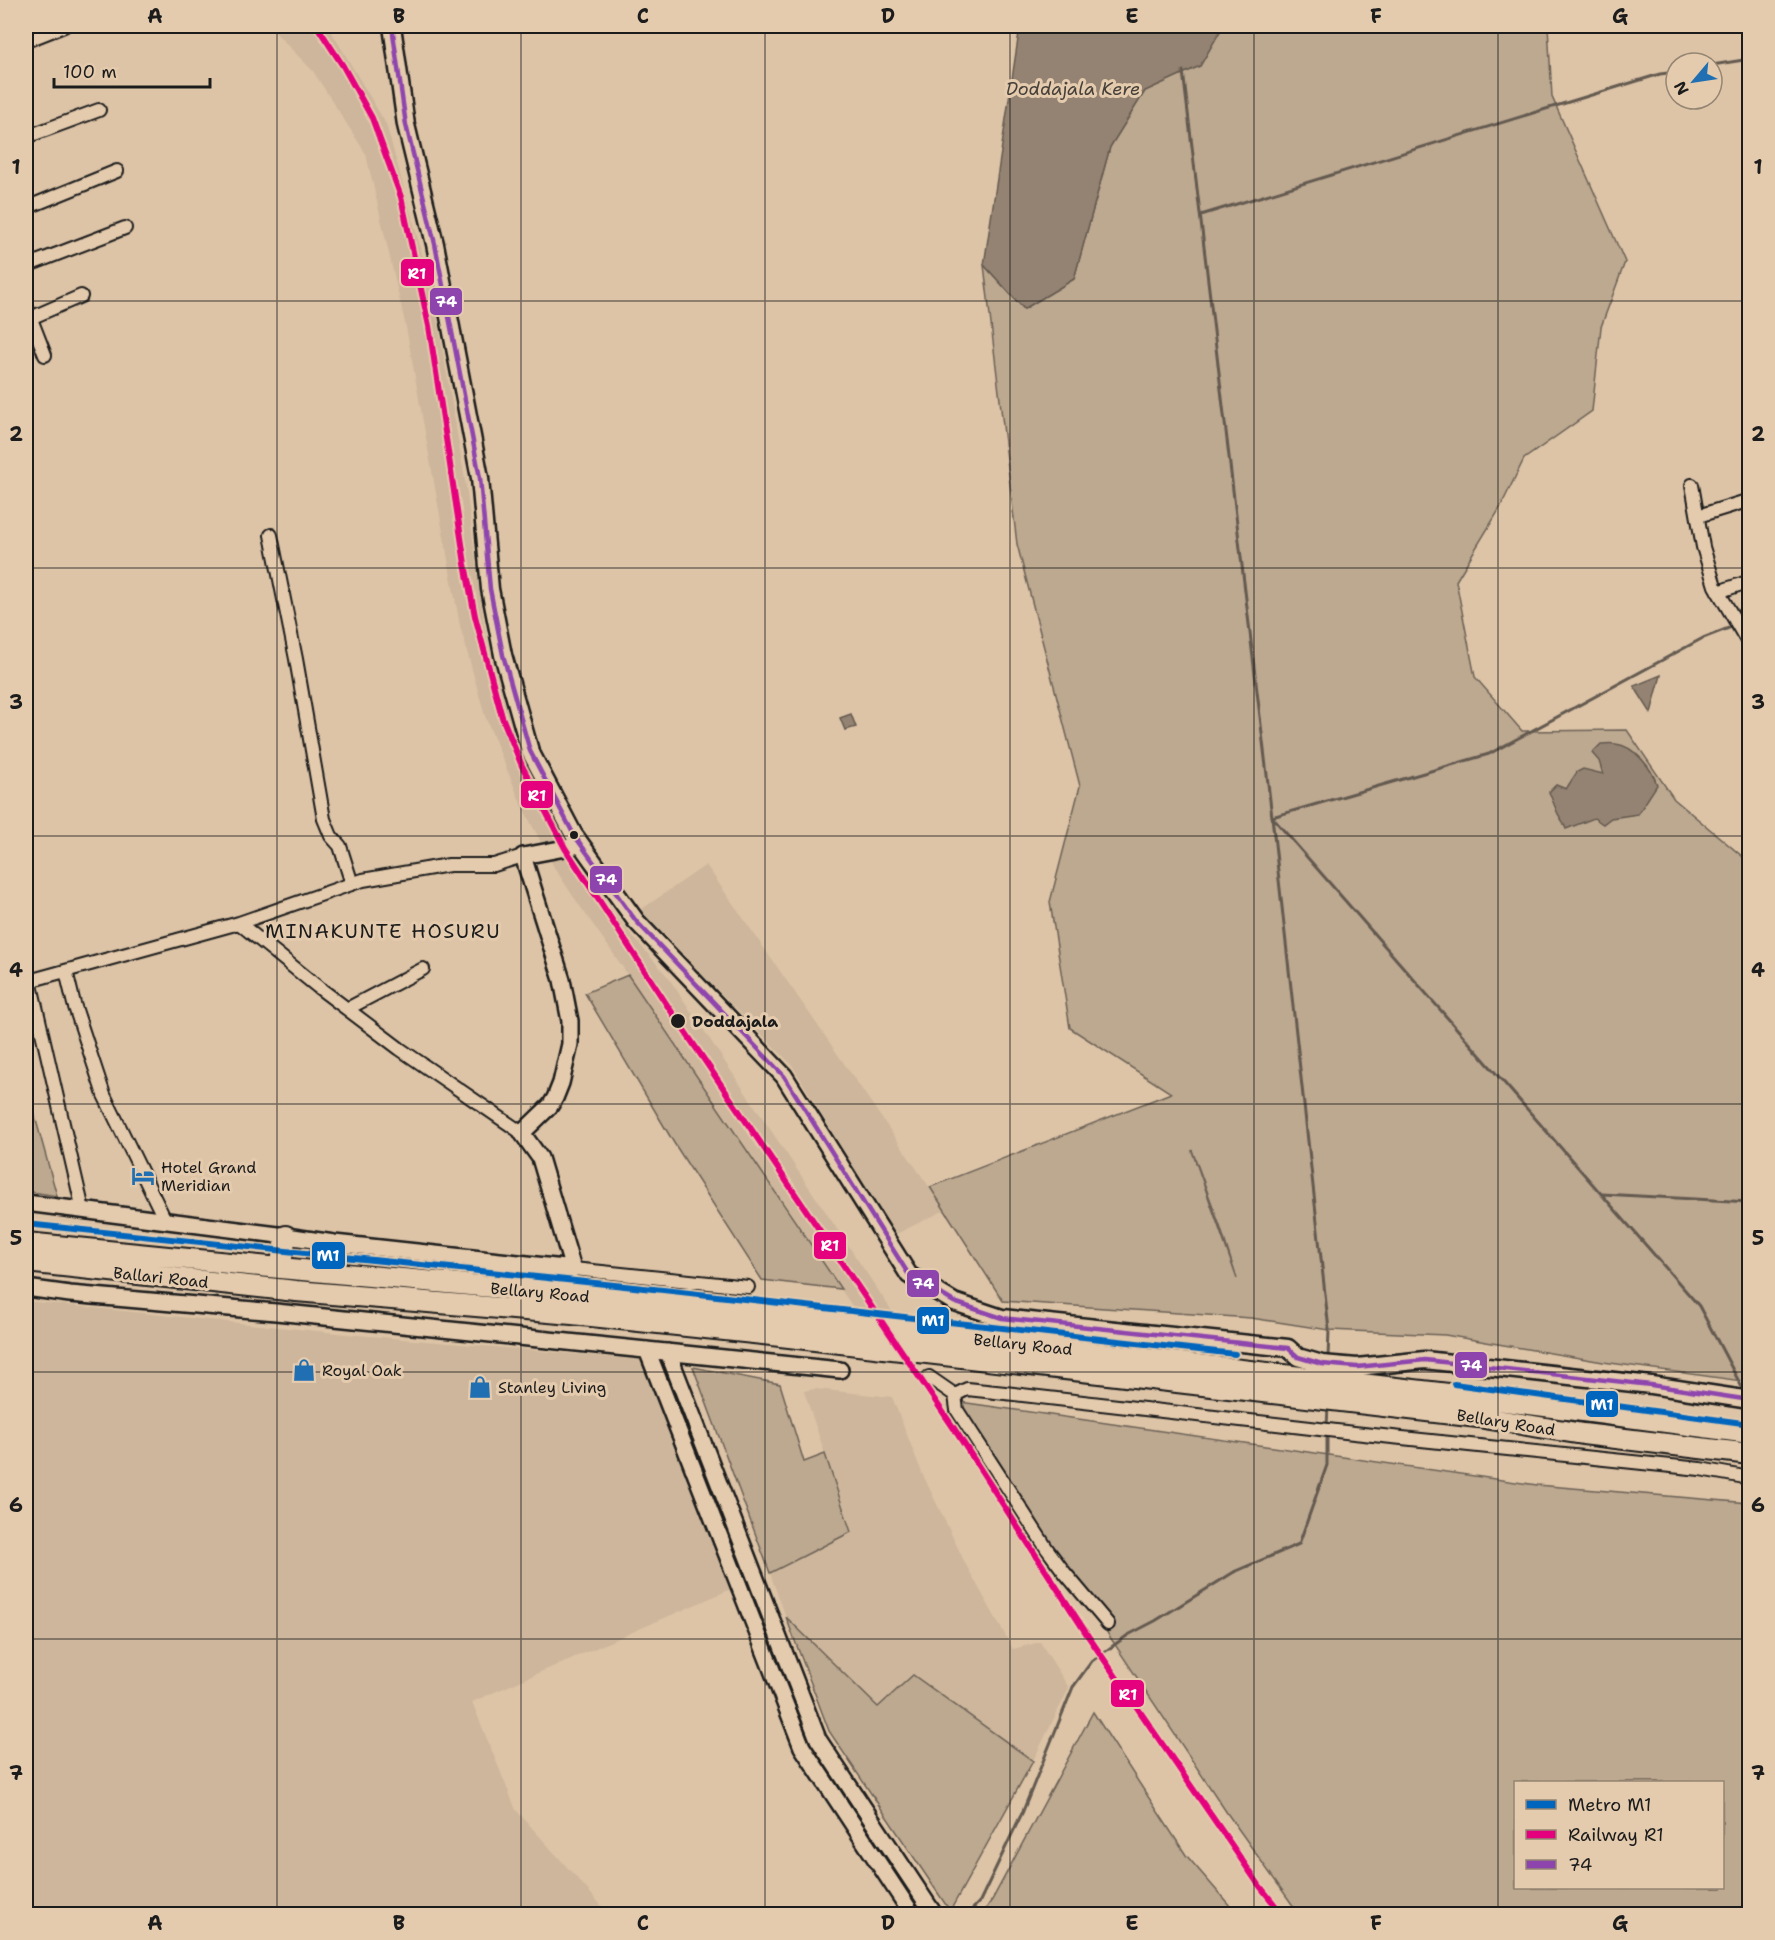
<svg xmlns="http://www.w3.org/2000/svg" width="1775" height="1940" viewBox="0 0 1775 1940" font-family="'Shantell Sans',sans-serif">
<rect width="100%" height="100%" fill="#ddc4a7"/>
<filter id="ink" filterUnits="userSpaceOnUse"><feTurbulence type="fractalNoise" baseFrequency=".0167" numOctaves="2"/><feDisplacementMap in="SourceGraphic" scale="12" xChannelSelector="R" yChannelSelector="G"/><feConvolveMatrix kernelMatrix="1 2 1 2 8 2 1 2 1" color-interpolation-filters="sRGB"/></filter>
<g filter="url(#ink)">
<path fill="#cdb69b" d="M269 26H328L386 124 433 293 466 486 484 623 489 648 510 721 544 800 569 846 602 897 623 925 668 977 900 1323 861 1319 613 953 573 896 554 867 522 806 485 716 460 626 406 327 366 154 313 71Z
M706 865 814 1020 945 1210 894 1235 792 1065 639 911Z
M26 1301 346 1334 643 1360 731 1589 472 1702 516 1810 609 1914H26Z
M815 1389 892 1397 922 1473 966 1565 1013 1649 1040 1642 1069 1688 1033 1761 914 1676 878 1708 786 1617 770 1573 851 1532 804 1391Z"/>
<path fill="#bda890" stroke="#6c6256" stroke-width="1.5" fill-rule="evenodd" d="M1223 26H1548L1552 97 1625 262 1601 327 1592 411 1524 459 1499 510 1456 581 1475 677 1522 731 1627 730 1674 799 1743 857 1749 873V1382L1603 1362 1445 1335 1329 1330 1251 1318 1003 1301 930 1187 1171 1093 1070 1028 1050 902 1080 786 1017 544 984 265 1024 309 1074 279 1110 147 1145 91 1200 66ZM1192 1150 1220 1226 1237 1279 1192 1151Z
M628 975 841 1289 762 1280 674 1143 585 993Z
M26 1084 57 1196 26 1191Z
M693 1367 780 1384 804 1462 825 1454 851 1532 770 1573Z
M953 1401 1537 1485 1749 1503V1914H1299L1227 1813ZM1516 1782H1722V1888H1516Z
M786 1617 878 1707 913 1675 1033 1761 950 1911 829 1731Z
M1093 1712 1186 1855 1237 1914H982L992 1900Z"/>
<path fill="#948372" stroke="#645a50" stroke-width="1.5" d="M1020 26H1223L1200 66 1145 91 1110 147 1074 279 1024 309 984 265Z
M1661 675 1651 713 1634 686Z
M851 714 856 727 845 730 840 718Z
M1601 744C1605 744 1611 743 1616 744 1634 746 1652 768 1657 785L1638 814 1611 818 1603 824 1594 818 1566 829 1563 822 1558 814 1549 792 1556 785 1566 789 1577 772 1583 769 1603 774 1599 761 1592 753Z"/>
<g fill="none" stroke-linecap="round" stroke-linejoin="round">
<path stroke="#645a50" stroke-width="3" d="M1712 65 1750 59
M1183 71 1272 817 1329 1330 1328 1358
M1201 215 1660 74 1676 72
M1740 623 1750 620
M1734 626 1703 638 1489 754 1272 817 1699 1306 1745 1393
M1602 1194 1750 1202
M1327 1427 1328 1406
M968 1914 980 1901 1023 1811 1073 1687 1092 1661 1128 1635 1155 1621 1234 1572 1299 1544 1327 1465V1433"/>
<g stroke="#1c1c1c" stroke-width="16">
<path id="minor" d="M26 41 64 26
M26 137 99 110
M26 208 117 171
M26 266 125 228
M26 306 45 355
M26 320 81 296
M1692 485 1703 547 1715 586 1750 646
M1698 516 1750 500
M271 535 296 659 324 819 331 836 340 846 352 884
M1718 592 1750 581
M239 923 363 880 449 865H494L523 856
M66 971 74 1004 104 1095 165 1220
M347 1009 423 969
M83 1210 31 985 36 979 239 923 318 987 400 1049 522 1133
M573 1269 748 1287
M929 1377 955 1395
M1108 1624 1065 1573 1047 1549 957 1410 955 1395 967 1389 1005 1393 1354 1433 1700 1469 1750 1478"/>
</g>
<g stroke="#1c1c1c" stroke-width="20">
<path id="tertiary" d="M26 1203 286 1236 334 1243 573 1269 540 1158 522 1133 550 1106 555 1098 561 1083 570 1044V1021L562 980 523 856 581 845
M26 1288 70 1294 276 1312 840 1370
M647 1350 802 1747 912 1914
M668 1352 818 1739 934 1914"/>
</g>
<g stroke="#1c1c1c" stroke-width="21">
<path id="secondary" d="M392 26 406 125 435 244 480 478 490 589 503 655 530 751 574 835 636 921 784 1076 909 1275 954 1302 1002 1318 1288 1348 1298 1357 1322 1364 1357 1367 1425 1360 1651 1385 1750 1400"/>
</g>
<g stroke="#1c1c1c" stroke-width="24">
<path id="trunk" d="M26 1243 280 1268 581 1295 854 1325 1483 1398 1750 1433
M26 1262 296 1291 572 1314 763 1334 1478 1417 1583 1434 1750 1454
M280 1268 286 1236"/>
</g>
<use href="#minor" stroke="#e5cbad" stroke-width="12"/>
<use href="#tertiary" stroke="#e5cbad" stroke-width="15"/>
<use href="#secondary" stroke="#e5cbad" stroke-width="16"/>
<use href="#trunk" stroke="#e5cbad" stroke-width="20"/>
<g stroke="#1c1c1c" stroke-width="5">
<path id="rail" d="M26 1224 663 1290 1235 1354
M1454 1384 1750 1424"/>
</g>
<use href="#rail" stroke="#e5cbad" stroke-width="3" stroke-dasharray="9" stroke-linecap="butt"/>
<g stroke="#e5cbad" stroke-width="9">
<path id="bus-1" d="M392 26 406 125 435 244 480 478 490 589 503 655 530 751 574 835 636 921 784 1076 909 1275 954 1302 1002 1318 1288 1348 1298 1357 1322 1364 1357 1367 1425 1360 1651 1385 1750 1400"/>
</g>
<use href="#bus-1" stroke="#8e44ad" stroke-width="4.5"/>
<g stroke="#e5cbad" stroke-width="10">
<path id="rail-1" d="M317 26 343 66 372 118 401 197 429 326 465 564 475 616 502 717 522 766 565 848 667 1005 953 1427 1088 1636 1259 1885 1282 1914"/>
</g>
<use href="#rail-1" stroke="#e5007d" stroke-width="6"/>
<g stroke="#e5cbad" stroke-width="10">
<path id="metro-1" d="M26 1224 663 1290 1235 1354
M1454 1384 1750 1424"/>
</g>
<use href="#metro-1" stroke="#0065bd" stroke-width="6"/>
</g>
</g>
<path fill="none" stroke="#1c1c1c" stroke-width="1.5" stroke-opacity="0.55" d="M277 26V1914M521 26V1914M765 26V1914M1010 26V1914M1254 26V1914M1498 26V1914M26 301H1750M26 568H1750M26 836H1750M26 1104H1750M26 1372H1750M26 1639H1750"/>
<defs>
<g id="hotel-bare" transform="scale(1.8)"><path d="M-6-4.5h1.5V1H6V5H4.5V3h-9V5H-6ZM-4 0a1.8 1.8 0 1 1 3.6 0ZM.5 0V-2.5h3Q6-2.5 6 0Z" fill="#1f6fb2" stroke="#e5cbad" stroke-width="2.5" paint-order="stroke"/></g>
<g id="shop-bare" transform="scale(1.8)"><path d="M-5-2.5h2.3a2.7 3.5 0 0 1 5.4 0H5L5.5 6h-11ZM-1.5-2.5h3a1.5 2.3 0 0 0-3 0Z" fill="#1f6fb2" stroke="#e5cbad" stroke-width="2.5" paint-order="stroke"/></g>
</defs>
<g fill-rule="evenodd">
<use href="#hotel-bare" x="143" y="1176"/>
<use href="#shop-bare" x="304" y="1370"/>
<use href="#shop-bare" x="480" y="1387"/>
</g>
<g fill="#1c1c1c" stroke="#e5cbad" stroke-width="2">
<circle cx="574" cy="835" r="5"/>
<circle cx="678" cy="1021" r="8"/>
</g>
<g text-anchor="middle" stroke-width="6" stroke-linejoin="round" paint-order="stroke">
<g font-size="16" font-weight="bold" fill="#1c1c1c" stroke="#e5cbad" text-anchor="start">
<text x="692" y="1027">Doddajala</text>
</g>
<g font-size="16" fill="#1c1c1c" stroke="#e5cbad" text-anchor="start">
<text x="161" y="1173">Hotel Grand<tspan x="161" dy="18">Meridian</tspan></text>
<text x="322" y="1376">Royal Oak</text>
<text x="498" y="1393">Stanley Living</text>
</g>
<g font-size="16" fill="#1c1c1c" stroke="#e5cbad">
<text transform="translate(161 1277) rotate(6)" y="6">Ballari Road</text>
<text transform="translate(540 1292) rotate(5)" y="6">Bellary Road</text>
<text transform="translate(1023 1344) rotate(6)" y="6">Bellary Road</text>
<text transform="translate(1506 1422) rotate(9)" y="6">Bellary Road</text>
</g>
<g font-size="18" font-style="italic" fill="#46403a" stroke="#e5cbad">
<text x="1073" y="95">Doddajala Kere</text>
</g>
<g font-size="20" letter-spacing="1.5" fill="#1c1c1c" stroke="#e5cbad">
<text x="383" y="938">MINAKUNTE HOSURU</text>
</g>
</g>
<g stroke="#e5cbad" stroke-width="2">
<rect x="400" y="258" width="35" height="29" rx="6" fill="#e5007d"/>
<rect x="429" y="287" width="34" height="29" rx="6" fill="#8e44ad"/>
<rect x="520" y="780" width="34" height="29" rx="6" fill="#e5007d"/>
<rect x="589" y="865" width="34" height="29" rx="6" fill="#8e44ad"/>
<rect x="813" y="1231" width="34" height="29" rx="6" fill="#e5007d"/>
<rect x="311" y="1241" width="35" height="29" rx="6" fill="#0065bd"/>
<rect x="906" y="1269" width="34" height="29" rx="6" fill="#8e44ad"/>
<rect x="916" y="1306" width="34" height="29" rx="6" fill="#0065bd"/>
<rect x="1454" y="1351" width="34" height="28" rx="6" fill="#8e44ad"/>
<rect x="1585" y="1390" width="34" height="28" rx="6" fill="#0065bd"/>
<rect x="1110" y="1679" width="35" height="29" rx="6" fill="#e5007d"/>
</g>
<g font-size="16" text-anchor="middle" font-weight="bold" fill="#fff">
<text x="417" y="279">R1</text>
<text x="446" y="307">74</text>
<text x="537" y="801">R1</text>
<text x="606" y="885">74</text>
<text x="830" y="1251">R1</text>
<text x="328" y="1261">M1</text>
<text x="923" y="1289">74</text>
<text x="933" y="1326">M1</text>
<text x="1471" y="1371">74</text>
<text x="1602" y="1410">M1</text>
<text x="1128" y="1700">R1</text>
</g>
<rect width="1775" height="1940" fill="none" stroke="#e5cbad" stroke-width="66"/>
<rect x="1514" y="1781" width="210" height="108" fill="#e5cbad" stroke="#958573" stroke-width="1.5"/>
<rect x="1526" y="1800" width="30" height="9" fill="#0065bd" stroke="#958573" stroke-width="1.5"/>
<text x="1568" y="1811" font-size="18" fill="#1c1c1c">Metro M1</text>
<rect x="1526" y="1830" width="30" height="9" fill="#e5007d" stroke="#958573" stroke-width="1.5"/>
<text x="1568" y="1841" font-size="18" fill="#1c1c1c">Railway R1</text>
<rect x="1526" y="1860" width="30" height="9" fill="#8e44ad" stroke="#958573" stroke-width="1.5"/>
<text x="1568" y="1871" font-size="18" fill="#1c1c1c">74</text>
<g transform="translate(1694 81) rotate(241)"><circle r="28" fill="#e5cbad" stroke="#958573" stroke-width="1.5"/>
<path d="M0-4.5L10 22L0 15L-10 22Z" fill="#1f6fb2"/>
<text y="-9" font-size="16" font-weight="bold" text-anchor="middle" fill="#1c1c1c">N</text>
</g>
<path d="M54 78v9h156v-9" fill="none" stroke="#1c1c1c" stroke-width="3"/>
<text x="63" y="78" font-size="18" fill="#1c1c1c" stroke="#e5cbad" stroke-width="4.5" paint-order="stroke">100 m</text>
<rect x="33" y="33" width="1709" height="1874" fill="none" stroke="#1c1c1c" stroke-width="2"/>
<g font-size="20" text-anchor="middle" font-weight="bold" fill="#1c1c1c">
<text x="155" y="23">A</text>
<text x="399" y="23">B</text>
<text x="643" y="23">C</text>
<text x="888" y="23">D</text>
<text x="1132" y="23">E</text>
<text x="1376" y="23">F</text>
<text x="1620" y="23">G</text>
<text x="16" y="174">1</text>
<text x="1758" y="174">1</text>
<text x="16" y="441">2</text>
<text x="1758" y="441">2</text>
<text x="16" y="709">3</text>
<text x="1758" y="709">3</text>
<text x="16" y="977">4</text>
<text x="1758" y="977">4</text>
<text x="16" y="1245">5</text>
<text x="1758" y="1245">5</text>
<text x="16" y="1512">6</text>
<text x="1758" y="1512">6</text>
<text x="16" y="1780">7</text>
<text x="1758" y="1780">7</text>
<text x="155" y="1930">A</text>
<text x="399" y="1930">B</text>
<text x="643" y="1930">C</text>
<text x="888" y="1930">D</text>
<text x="1132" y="1930">E</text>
<text x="1376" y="1930">F</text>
<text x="1620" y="1930">G</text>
</g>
</svg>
